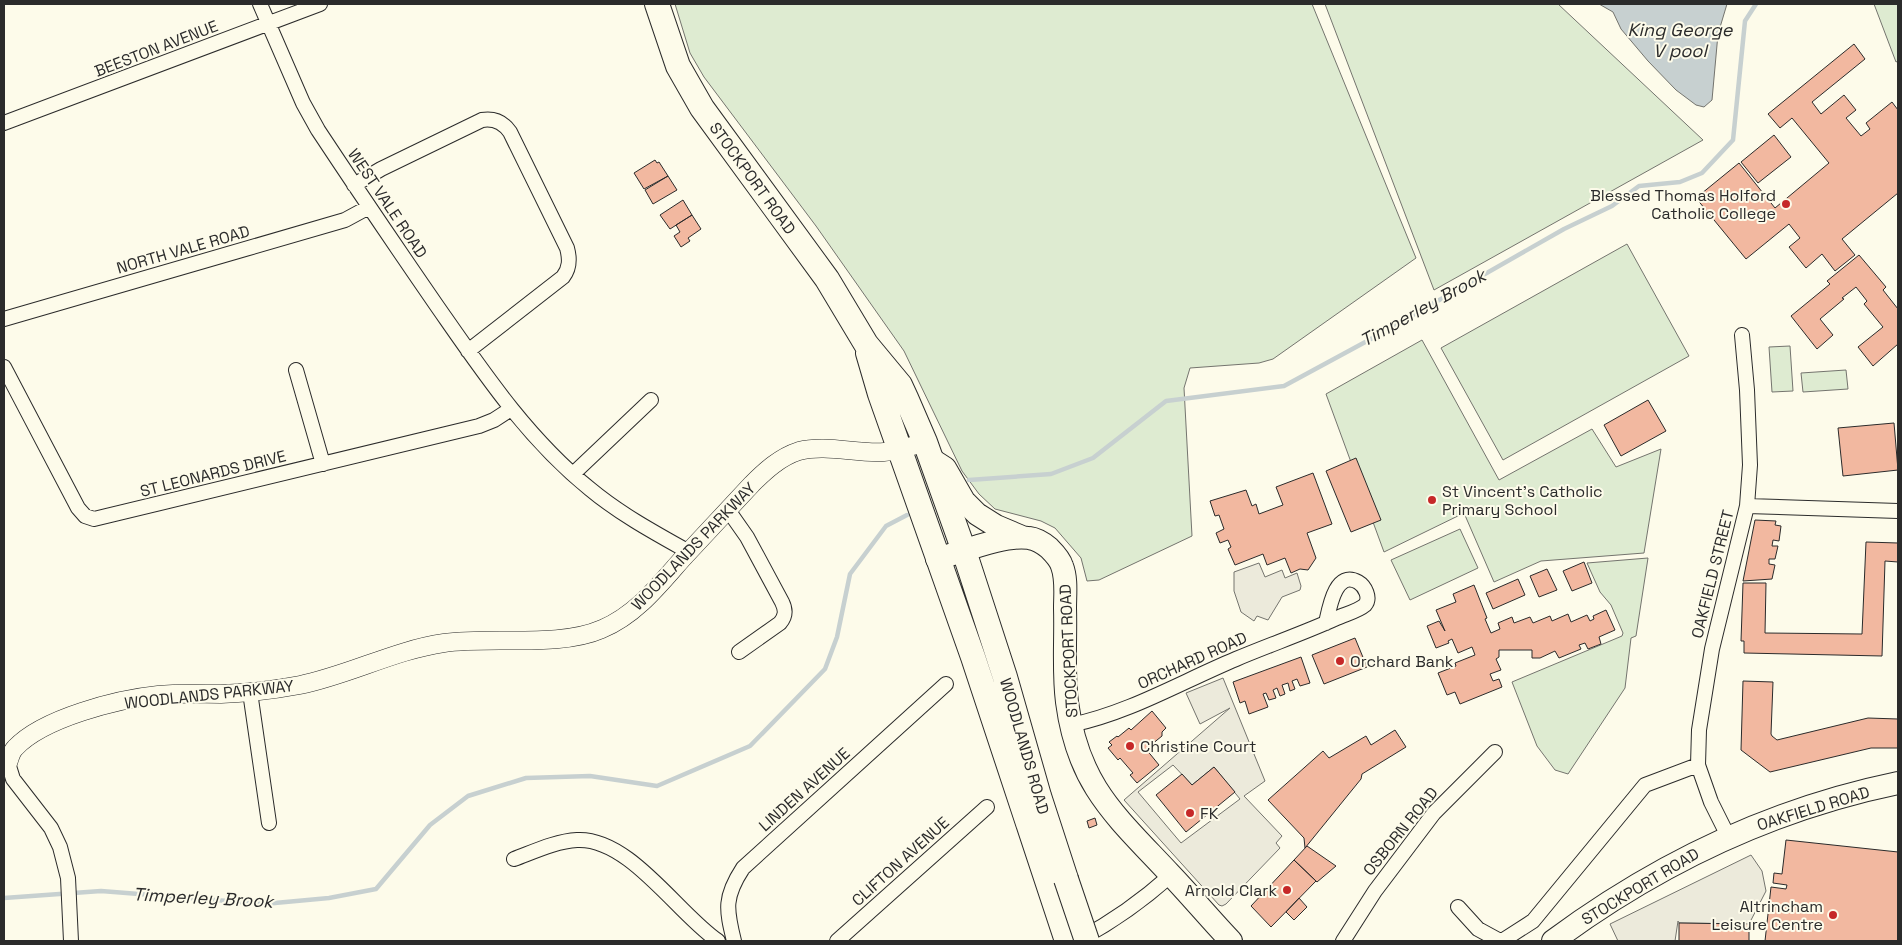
<svg xmlns="http://www.w3.org/2000/svg" width="1902" height="945" viewBox="0 0 1902 945" font-family="'Space Grotesk',sans-serif">
<rect width="100%" height="100%" fill="#fdfbea"/>
<path fill="#deebd1" stroke="#74746e" d="M675 4H1312L1416 258 1273 359 1259 363 1190 368 1184 388 1192 536 1099 580 1087 581 1081 558 1055 528 1041 521 995 509 979 494 962 471 904 351 816 226 704 77 690 53Z
M1325 4H1558L1703 140 1434 290Z
M1874 4H1898V61L1896 62Z
M1627 244 1689 356 1503 460 1441 348Z
M1422 340 1499 480 1592 429 1616 467 1661 449 1644 553 1541 561 1494 582 1464 513 1384 552 1326 394Z
M1790 346 1793 391 1772 392 1769 347Z
M1846 370 1848 389 1803 392 1801 373Z
M1460 529 1478 568 1410 600 1391 560Z
M1648 558 1636 636 1631 638 1625 688 1568 774 1555 770 1537 746 1512 682 1622 636 1623 633 1611 605 1600 592 1587 563Z"/>
<path fill="#eceadb" stroke="#74746e" fill-rule="evenodd" d="M1259 563 1265 577 1282 570 1285 578 1297 573 1301 586 1300 590 1282 597 1268 620 1257 616 1254 621 1241 612 1234 591V572Z
M1223 678 1265 781 1244 796 1282 836 1276 843 1280 848 1226 904 1222 906 1219 905 1124 800 1230 708 1200 724 1186 693ZM1173 765 1192 785 1214 767 1240 799 1181 843 1138 792Z
M1751 855 1762 871 1766 891 1749 924 1679 923 1678 921 1675 941H1618L1610 924Z"/>
<path fill="#c7d0d0" stroke="#74746e" d="M1599 4H1727L1718 34 1712 100 1704 107 1696 105 1676 90 1648 61 1621 29 1613 12Z"/>
<g fill="none" stroke-linecap="round" stroke-linejoin="round">
<path stroke="#c7d0d0" stroke-width="4.5" d="M969 480 1051 474 1093 458 1166 401 1284 386 1369 340 1564 229 1612 206 1639 186 1680 182 1702 173 1733 140 1745 21 1756 4
M4 898 101 891 264 904 329 898 376 889 430 825 468 796 526 778 590 776 657 786 750 746 825 669 837 637 850 574 886 526 907 515"/>
</g>
<path fill="#f2b8a0" stroke="#2b2b2b" d="M1854 44 1865 59 1812 102 1821 114 1844 95 1856 110 1846 118 1861 136 1870 129 1866 123 1892 102 1898 110V193L1842 239 1855 255 1835 271 1822 254 1806 268 1789 247 1800 238 1789 224 1746 259 1696 198 1739 163 1775 208 1829 163 1792 118 1780 128 1768 114Z
M1774 135 1791 157 1758 183 1741 162Z
M655 160 657 163 659 162 668 176 644 189 634 173Z
M668 176 677 190 653 204 645 190Z
M683 200 692 215 670 229 660 215Z
M692 215 701 229 688 238 690 241 681 247 674 236 680 232 676 225Z
M1859 255 1886 287 1883 290 1898 309V344L1873 366 1858 347 1883 327 1864 304 1867 301 1856 287 1842 298 1844 299 1820 319 1833 335 1817 349 1791 316 1830 284 1827 281Z
M1648 400 1666 431 1621 456 1604 425Z
M1894 423 1898 470 1843 476 1838 428Z
M1356 458 1381 520 1351 532 1326 471Z
M1313 473 1332 524 1307 533 1316 558 1308 570 1300 569 1291 573 1285 558 1267 565 1263 554 1235 565 1228 549 1231 547 1228 540 1220 543 1216 533 1224 529 1219 515 1215 516 1210 501 1246 490 1252 506 1256 504 1259 514 1283 505 1276 487Z
M1755 520 1776 521 1775 525 1781 526 1779 541 1773 540 1772 546H1778L1775 559H1769V564L1775 565 1772 579 1743 581Z
M1866 542 1898 543V562L1885 561 1882 656 1744 653V641H1741L1743 583H1766L1765 633 1862 634Z
M1584 562 1592 583 1572 591 1563 571Z
M1547 569 1557 590 1539 597 1530 576Z
M1518 579 1525 595 1493 609 1486 593Z
M1474 585 1487 618 1485 619 1491 633 1500 629 1498 623 1512 617 1514 623 1530 617 1533 623 1550 616 1552 621 1568 614 1571 622 1587 615 1590 621 1594 619 1593 616 1606 610 1615 630 1599 637 1601 644 1588 649 1585 643 1579 645 1581 649 1559 658 1555 651 1540 658H1532V650H1499V657L1496 659 1501 670 1490 674 1493 681 1499 679 1502 687 1460 704 1455 692 1447 695 1438 673 1456 666 1455 663 1475 655 1472 647 1458 653 1452 639 1448 641 1449 643 1436 648 1427 626 1439 621 1445 631 1436 610 1456 602 1453 594Z
M1355 638 1367 667 1324 684 1312 655Z
M1301 657 1310 683 1300 686 1297 679 1292 681 1295 689 1290 691 1288 683 1282 685 1285 694 1280 696 1277 688 1273 690 1276 698 1269 700 1266 693 1263 694 1268 707 1249 714 1245 701 1240 703 1233 682Z
M1743 681 1773 682 1771 734 1772 736 1777 740 1868 718 1898 719V748H1871L1770 772 1741 750Z
M1152 711 1166 728 1162 732V736L1146 749 1159 765 1137 783 1130 775 1133 773 1120 758 1118 760 1108 748 1112 745 1109 742 1117 736 1118 737 1129 728 1131 730Z
M1395 730 1406 747 1362 774 1361 779 1305 848 1304 838 1268 800 1323 751 1329 758 1366 736 1371 745Z
M1214 767 1235 792 1186 832 1156 795 1182 774 1192 785Z
M1095 818 1097 825 1089 828 1087 821Z
M1786 840 1898 852V941H1765L1771 887 1786 889 1787 885 1773 883 1774 873 1782 874Z
M1307 846 1336 866 1317 882 1294 860Z
M1294 860 1316 881 1271 927 1251 906Z
M1299 898 1307 907 1294 920 1286 912Z
M1679 923 1749 924V941H1679Z"/>
<g fill="none" stroke-linecap="round" stroke-linejoin="round">
<g stroke="#2b2b2b" stroke-width="16">
<path id="minor" d="M260 4 303 103 318 130C357 189 397 248 437 306 483 372 527 438 590 489 620 514 655 533 689 552
M4 123 320 4
M354 185 381 169 482 120C494 118 503 122 510 132L567 248C570 259 570 268 563 277L468 351
M4 319 345 220 369 207
M4 367 78 508 85 516 94 519 479 426 494 420 511 409
M296 370 323 464
M573 474 651 400
M1747 506 1898 511
M728 510 747 537 782 602C786 610 786 616 780 623L739 652
M250 692 269 823
M1071 725C1129 713 1181 682 1236 659 1269 645 1304 633 1337 618 1346 614 1358 611 1365 605 1371 598 1365 586 1358 582 1335 569 1329 610 1326 623
M8 763 13 779 51 828 60 847 68 878 71 941
M1728 836 1711 802 1698 765 1699 730 1712 649 1747 506 1750 465 1747 390 1742 335
M514 859C533 852 556 841 577 840 629 837 678 914 718 941
M1458 907 1478 929 1500 941
M1080 939C1114 921 1143 900 1171 875
M734 941C726 909 724 897 743 868L946 684
M837 941 987 807
M1343 941 1375 891 1434 813 1495 752
M1502 941 1533 921 1645 785 1698 765"/>
</g>
<g stroke="#2b2b2b" stroke-width="19">
<path id="tertiary" d="M4 763H8C10 758 11 752 15 748 43 718 118 699 158 695 179 693 200 694 221 694 248 693 274 690 300 685 349 675 395 650 444 643 492 636 559 648 602 629 636 615 660 584 683 558 706 533 729 509 752 484 765 471 780 457 799 451 826 444 857 454 884 452 898 451 912 446 925 442"/>
</g>
<g stroke="#2b2b2b" stroke-width="24">
<path id="primary" d="M931 459 945 468 964 501 977 514 996 526 1022 537
M937 559C962 552 1005 534 1029 538 1037 539 1043 543 1049 548 1054 553 1060 559 1062 566 1067 579 1065 594 1065 608 1066 639 1063 672 1067 702 1078 786 1116 816 1170 874 1191 896 1210 919 1231 941
M1553 941C1657 864 1772 809 1898 783"/>
</g>
<g stroke="#2b2b2b" stroke-width="26">
<path id="trunk" d="M657 4 678 66 702 108 827 279 866 344 900 385 906 398 925 442 964 551 1005 677 1039 796 1066 879
M868 353 880 394 973 657 1067 941"/>
</g>
<use href="#minor" stroke="#fdfbea" stroke-width="14"/>
<use href="#tertiary" stroke="#fdfbea" stroke-width="18"/>
<use href="#primary" stroke="#fdfbea" stroke-width="22"/>
<use href="#trunk" stroke="#fdfbea" stroke-width="24"/>
<g stroke="#2b2b2b" stroke-width="26" stroke-linecap="butt">
<path id="trunk-bridge" d="M1066 879 1087 941"/>
</g>
<use href="#trunk-bridge" stroke="#fdfbea" stroke-width="24"/>
</g>
<g fill="#c62828" stroke="#fdfbea" stroke-width="2">
<circle cx="1786" cy="204" r="5"/>
<circle cx="1432" cy="500" r="5"/>
<circle cx="1340" cy="661" r="5"/>
<circle cx="1130" cy="746" r="5"/>
<circle cx="1190" cy="813" r="5"/>
<circle cx="1287" cy="890" r="5"/>
<circle cx="1833" cy="915" r="5"/>
</g>
<g text-anchor="middle" stroke-width="4" stroke-linejoin="round" paint-order="stroke">
<g font-size="16" fill="#2b2b2b" stroke="#fdfbea">
<text transform="translate(156 48) rotate(-21)" y="6">BEESTON AVENUE</text>
<text transform="translate(753 178) rotate(54)" y="6">STOCKPORT ROAD</text>
<text transform="translate(388 203) rotate(56)" y="6">WEST VALE ROAD</text>
<text transform="translate(183 249) rotate(-16)" y="6">NORTH VALE ROAD</text>
<text transform="translate(213 473) rotate(-14)" y="6">ST LEONARDS DRIVE</text>
<text transform="translate(693 546) rotate(-46)" y="6">WOODLANDS PARKWAY</text>
<text transform="translate(1712 574) rotate(-76)" y="6">OAKFIELD STREET</text>
<text transform="translate(1068 651) rotate(-93)" y="6">STOCKPORT ROAD</text>
<text transform="translate(1192 660) rotate(-24)" y="6">ORCHARD ROAD</text>
<text transform="translate(209 694) rotate(-6)" y="6">WOODLANDS PARKWAY</text>
<text transform="translate(1025 746) rotate(74)" y="6">WOODLANDS ROAD</text>
<text transform="translate(804 789) rotate(-42)" y="6">LINDEN AVENUE</text>
<text transform="translate(1813 808) rotate(-17)" y="6">OAKFIELD ROAD</text>
<text transform="translate(1400 831) rotate(-51)" y="6">OSBORN ROAD</text>
<text transform="translate(900 861) rotate(-42)" y="6">CLIFTON AVENUE</text>
<text transform="translate(1640 886) rotate(-31)" y="6">STOCKPORT ROAD</text>
</g>
<g font-size="16" fill="#2b2b2b" stroke="#fdfbea" text-anchor="start">
<text x="1776" y="201" text-anchor="end">Blessed Thomas Holford<tspan x="1776" dy="18">Catholic College</tspan></text>
<text x="1442" y="497">St Vincent's Catholic<tspan x="1442" dy="18">Primary School</tspan></text>
<text x="1350" y="667">Orchard Bank</text>
<text x="1140" y="752">Christine Court</text>
<text x="1200" y="819">FK</text>
<text x="1277" y="896" text-anchor="end">Arnold Clark</text>
<text x="1823" y="912" text-anchor="end">Altrincham<tspan x="1823" dy="18">Leisure Centre</tspan></text>
</g>
<g font-size="18" font-style="italic" fill="#2b2b2b" stroke="#fdfbea">
<text x="1680" y="36">King George<tspan x="1680" dy="21">V pool</tspan></text>
<text transform="translate(1423 308) rotate(-29)" y="6">Timperley Brook</text>
<text transform="translate(203 898) rotate(3)" y="6">Timperley Brook</text>
</g>
</g>
<rect width="1902" height="945" fill="none" stroke="#2b2b2b" stroke-width="10"/>
</svg>
